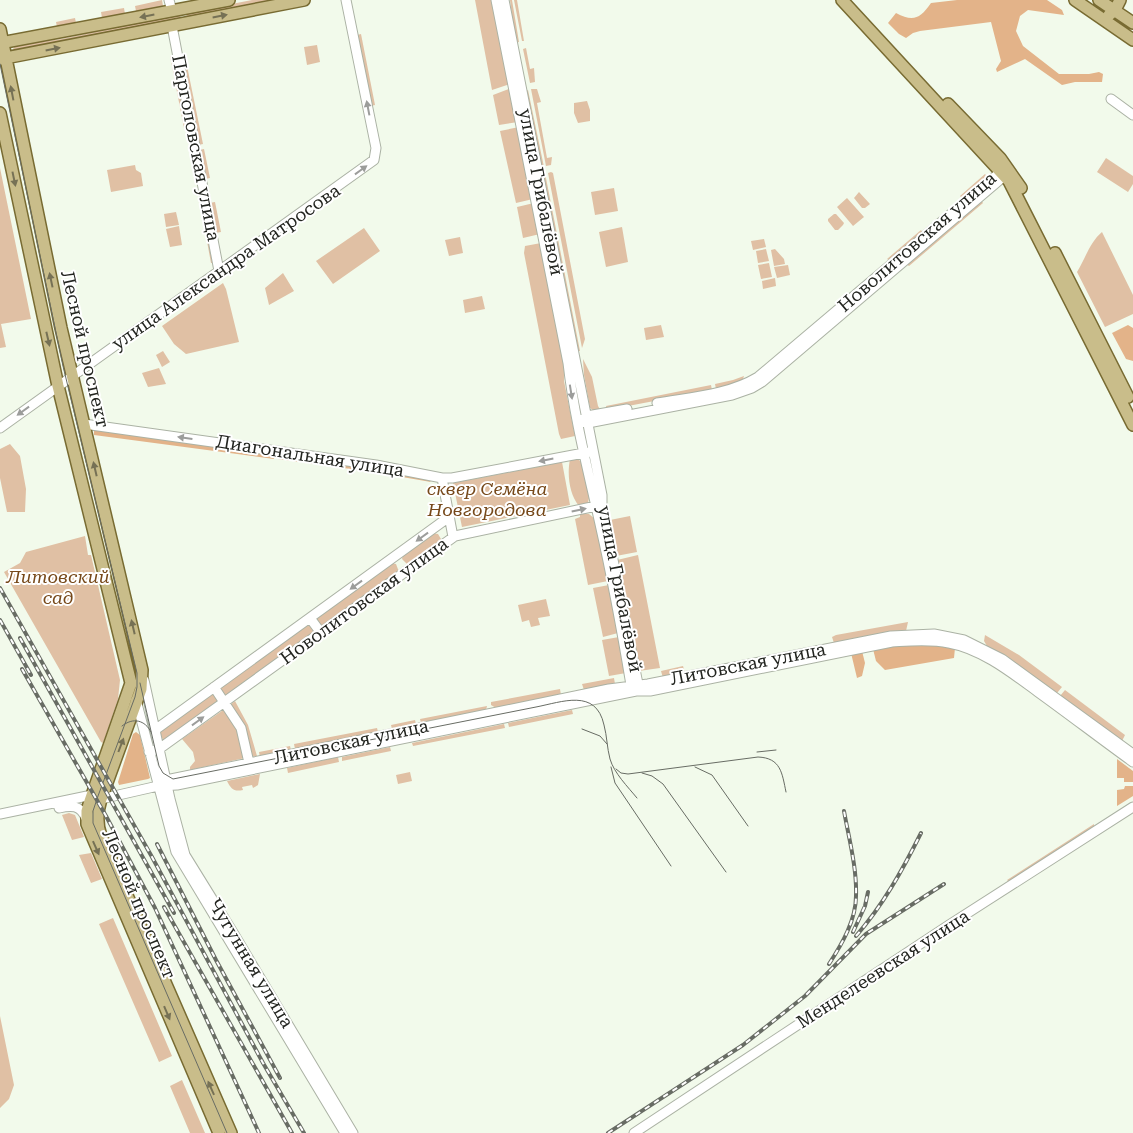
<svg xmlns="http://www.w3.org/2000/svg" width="1133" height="1133" viewBox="0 0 1133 1133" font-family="'Roboto Serif',serif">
<rect width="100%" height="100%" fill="#f2faeb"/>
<path fill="#e0c0a4" d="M162 0 163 6 136 11 135 6Z
M252 0H273L187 18 186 13Z
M475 0H491L510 84 492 90Z
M510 0H512L519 42 515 43Z
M514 0H517L524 41H522Z
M124 8 125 14 102 18 101 12Z
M180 15 181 19 16 51 13 49 15 46 61 39Z
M75 18 76 23 57 27 56 22Z
M361 34 375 105 371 106 357 35Z
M317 45 320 62 307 65 304 47Z
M526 48 530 69 534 68 535 82 530 83 523 49Z
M170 56H175L188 127 184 128Z
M186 61 203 144 198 145 182 62Z
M511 88 518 122 499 125 493 95Z
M531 89H537L541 102 537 103 547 158 552 157 551 165 546 166Z
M528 90 544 167 540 166 526 91Z
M587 101 590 110V121L578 123 574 113V103Z
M519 127 533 199 516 203 500 131Z
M204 149 210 178 205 179 199 150Z
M1106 158 1133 176V184L1128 192 1097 172Z
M135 165 136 170 141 173 143 186 111 192 107 170Z
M0 168 31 319 1 324 6 347 0 348Z
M551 172 553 173 585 339 582 348 548 173Z
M544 173H545L580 351H578L541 176Z
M985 174 988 178 963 199 960 196Z
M614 188 618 211 595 215 591 192Z
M859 192 870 204 865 208H862L854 198Z
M199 198H202L214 263H211Z
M847 198 864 217 853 226 837 207Z
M981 200 983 203 909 266 906 264Z
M215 202 221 232 215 233 209 203Z
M534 203 540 234 523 238 517 207Z
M176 212 179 225 166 227 164 214Z
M834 214H836L844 223 843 225 838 230H835L828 221V219Z
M179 226 182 245 170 247 166 229Z
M622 227 628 262 606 267 599 232Z
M364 228 380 251 333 284 316 261Z
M921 230 923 233 890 261 887 259Z
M1102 232 1133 295V314L1105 327 1077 272C1085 259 1090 242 1102 232Z
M460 237 463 253 449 256 445 240Z
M764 239 766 247 753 250 751 241Z
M541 243 565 362 564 381 575 436 561 439 559 434 524 253 525 246Z
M766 249 769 261 758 263 756 251Z
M775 249 784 259 785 264 774 266 771 250Z
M769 263 772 277 761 279 758 265Z
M788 265 790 275 777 278 774 267Z
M283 273 294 291 269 305 265 288Z
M775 278 776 286 763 289 762 281Z
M223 283 226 289 239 342 186 354 174 344 162 326Z
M482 296 485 309 465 313 463 300Z
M661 325 664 337 646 340 644 328Z
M163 351 170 362 162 367 156 355Z
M583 359 592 377 598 406 601 411H594L590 408 584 375Z
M159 368 166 384 148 387 142 373Z
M744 376 742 382 716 389 715 384 733 380Z
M711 385 712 390 607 410 606 406Z
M10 444 20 456 26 489 25 512H7L0 478V449Z
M576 458 583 463 589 498 588 503 579 506C569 494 567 474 570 459Z
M562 462 570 505 462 527 453 483Z
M580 513 589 514 595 519 608 581 588 585 575 519 580 517Z
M630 516 637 552 616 556 610 520Z
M432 533 438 534 441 539V542L408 565 402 559 403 555Z
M85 536 88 555H91L120 680 118 699 103 743 101 742 4 572 20 563 26 552Z
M638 555 660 668 639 671 617 560Z
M391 563 396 564 399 572 324 627H320L316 618Z
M609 585 618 633 603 637 593 588Z
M546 599 550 616 538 618 540 625 531 627 529 620 522 622 518 605Z
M908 622 906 631 834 643 832 637 836 635Z
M308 624H310L314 633 226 696 224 695 220 687Z
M985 635 1019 655 1062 687 1057 693 1021 667 987 646 984 641Z
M619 637 626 673 609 676 602 640Z
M683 666 685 673 663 678 661 671Z
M614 678 615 684 584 690 582 684Z
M560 689 561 695 496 708 491 705V702Z
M1065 690 1125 735 1122 741 1060 696Z
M210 693H214L219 702 164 740H163L160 733 161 730Z
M235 701 248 725 257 756 251 757 230 705Z
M487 706 486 710 421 723 420 719Z
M226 708 238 727 245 758 190 770V767L195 761 193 752 182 739Z
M572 710 573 714 509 727 508 723Z
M415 720 416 724 392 729 391 725Z
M504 724 505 728 413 746 412 743Z
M377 728 378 732 295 749 294 744Z
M290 746 291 750 283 751 282 753 260 758 259 752Z
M390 747 391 751 342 761V757Z
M338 757 339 762 288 773 287 768Z
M410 772 412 781 398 784 396 775Z
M260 774 258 785 253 788 252 785 242 787 243 790C234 792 231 789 227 781Z
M69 813 75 815 84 837 72 840 62 815Z
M1094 824V827L1009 882 1007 880Z
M91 853 102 879 91 883 79 855Z
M113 918 172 1056 159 1062 99 924Z
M0 1016 14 1085 9 1099 0 1108Z
M182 1080 205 1133H190L170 1086Z"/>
<path fill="#e3b389" d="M957 0H1047L1062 10 1064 15 1028 10 1020 16 1016 31 1023 46 1059 74H1089L1099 72 1103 74 1102 82H1075L1062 85 1025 59 997 72 996 69 1001 61 991 22 920 31 913 33 906 38 899 34 888 23 896 13C913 22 920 19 931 3Z
M1128 325 1133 328V361L1126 359 1112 333Z
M96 430 274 454V459L94 435V431Z
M283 455 372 469 373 472 278 459 279 457H282Z
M381 469 428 479 431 482 379 473Z
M932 644 955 648 954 658 885 670 876 661 873 649 889 646Z
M862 651 865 663 862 676 857 678 851 653Z
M136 732 140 735 150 778 148 779 119 785 118 782 133 734Z
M1117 759 1133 771V782H1124V778H1117Z
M1125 786H1133V796L1117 806V790L1124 789Z"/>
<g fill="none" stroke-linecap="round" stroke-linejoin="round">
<g stroke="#abb2a4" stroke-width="11">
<path id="minor" d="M169 0 172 11
M496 0 568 363C574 417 588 470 600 524 612 577 622 631 631 685L635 690
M504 0 602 495V505L638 684 637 689
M172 26 219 271
M1111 99 1133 115
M657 403C691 397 728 395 758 377L1004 169
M582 419 587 416 627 409
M582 422 588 423 732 395 752 388 762 382 996 183 1004 176 1007 170
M84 424 376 465 442 478H452L589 452
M0 428 374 160 376 148 346 0
M442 478 453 537
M310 618 321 633
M144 680 170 799 185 855 232 931 353 1133
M214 687 241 728 250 767
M136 700 176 852 345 1133
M155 730 449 517
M149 752 159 749 455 536 601 505
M162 783 166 780 609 689 648 684 891 636 934 634 964 640 1002 659 1133 754
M101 799 158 786 177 785 636 691H650L892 642C910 641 930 639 949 643 982 649 1012 673 1038 692 1070 715 1101 739 1133 762
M59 808C72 805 80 805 86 818
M0 814 92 795
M634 1133 949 925 1133 807"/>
</g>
<g stroke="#786b32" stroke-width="14">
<path id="major" d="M842 0 1009 181 1133 425
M1075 0 1133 40
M1099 0 1133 23
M1109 15 1115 10 1120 0
M0 29 61 328 142 670 141 689 101 799C97 812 96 823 101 836L231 1133
M0 43 229 0
M0 59 304 0
M948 104 1000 158 1021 188
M0 113 58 386 131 683 90 801 87 811V824L219 1133
M1055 253 1128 397"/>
</g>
<use href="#minor" stroke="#fff" stroke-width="9"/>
<use href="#major" stroke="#c9bd8a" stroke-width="11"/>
<path stroke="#686c64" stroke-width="1" d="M0 64 63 366 137 673V687L135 697 98 796 93 811V823L227 1133
M140 683 159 766 163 773 173 779 536 707C562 702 596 688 604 725 607 736 607 748 610 759 614 773 628 787 637 798
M122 726C133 717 145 720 151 732
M582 729 600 736 607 744
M757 752 776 750
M611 767 615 783 671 866
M695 767 712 775 748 826
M616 769 621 773 628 774 758 757C781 758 782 773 786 792
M642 773 652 776 663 784 726 872"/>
<g stroke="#686c64" stroke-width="4">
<path id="rail" d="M0 588 152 857 263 1063 304 1133
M0 620 31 675
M20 638 174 913
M22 669 106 816 155 908 259 1133
M157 844 216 960 280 1078
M164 907 292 1133
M853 932 865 906 868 892
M856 936C883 905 902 871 921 833
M829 964C842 944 856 920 856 896 857 868 849 839 844 811
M608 1133 743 1045 805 996 866 934 944 884"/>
</g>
<use href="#rail" stroke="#fff" stroke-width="2" stroke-dasharray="5.5" stroke-linecap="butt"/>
</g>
<defs><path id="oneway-solid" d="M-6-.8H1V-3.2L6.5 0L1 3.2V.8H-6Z" transform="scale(1.25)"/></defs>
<g fill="#767155">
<use href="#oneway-solid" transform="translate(147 16) rotate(169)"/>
<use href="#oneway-solid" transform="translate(220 16) rotate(-11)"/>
<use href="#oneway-solid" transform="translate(53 49) rotate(-11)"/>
<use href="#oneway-solid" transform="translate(12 93) rotate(-101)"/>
<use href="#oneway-solid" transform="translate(14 179) rotate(78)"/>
<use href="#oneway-solid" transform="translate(51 280) rotate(-102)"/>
<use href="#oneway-solid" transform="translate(48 339) rotate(77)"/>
<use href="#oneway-solid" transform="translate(95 469) rotate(-103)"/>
<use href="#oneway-solid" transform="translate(133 627) rotate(-103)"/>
<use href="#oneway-solid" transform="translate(121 745) rotate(-69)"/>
<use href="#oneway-solid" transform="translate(96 848) rotate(66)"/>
<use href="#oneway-solid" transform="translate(167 1013) rotate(67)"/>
<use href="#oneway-solid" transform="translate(211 1088) rotate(-114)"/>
</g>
<g fill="#9c9d9b">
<use href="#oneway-solid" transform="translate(368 108) rotate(-101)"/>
<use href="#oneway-solid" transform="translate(361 170) rotate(-36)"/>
<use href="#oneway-solid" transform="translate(571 392) rotate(81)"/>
<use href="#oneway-solid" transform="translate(23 411) rotate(144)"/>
<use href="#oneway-solid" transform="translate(185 438) rotate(-172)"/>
<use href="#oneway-solid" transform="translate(546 460) rotate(169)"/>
<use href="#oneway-solid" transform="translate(579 510) rotate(-12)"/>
<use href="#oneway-solid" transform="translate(422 537) rotate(144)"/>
<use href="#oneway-solid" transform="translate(356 585) rotate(144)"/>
<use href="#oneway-solid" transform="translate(198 721) rotate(-36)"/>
</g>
<g text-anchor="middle" stroke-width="4" stroke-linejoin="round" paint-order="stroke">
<g font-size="18" fill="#232520" stroke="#fff">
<text transform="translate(196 148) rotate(79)" y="6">Парголовская улица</text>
<text transform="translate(541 192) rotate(79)" y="6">улица Грибалёвой</text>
<text transform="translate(917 242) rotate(-41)" y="6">Новолитовская улица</text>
<text transform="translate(226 267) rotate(-35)" y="6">улица Александра Матросова</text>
<text transform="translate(85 349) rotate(77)" y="6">Лесной проспект</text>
<text transform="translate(310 456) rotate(9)" y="6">Диагональная улица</text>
<text transform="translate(620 589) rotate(79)" y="6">улица Грибалёвой</text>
<text transform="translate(364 601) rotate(-36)" y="6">Новолитовская улица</text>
<text transform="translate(748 664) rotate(-11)" y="6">Литовская улица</text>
<text transform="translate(351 742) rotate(-12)" y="6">Литовская улица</text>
<text transform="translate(139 904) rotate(67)" y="6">Лесной проспект</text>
<text transform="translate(251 963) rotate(59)" y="6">Чугунная улица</text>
<text transform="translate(883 969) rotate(-33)" y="6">Менделеевская улица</text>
</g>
<g font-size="18" font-style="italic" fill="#764819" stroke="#fff">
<text x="487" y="495">сквер Семёна<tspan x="487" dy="21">Новгородова</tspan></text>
<text x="58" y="583">Литовский<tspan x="58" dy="21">сад</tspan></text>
</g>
</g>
</svg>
